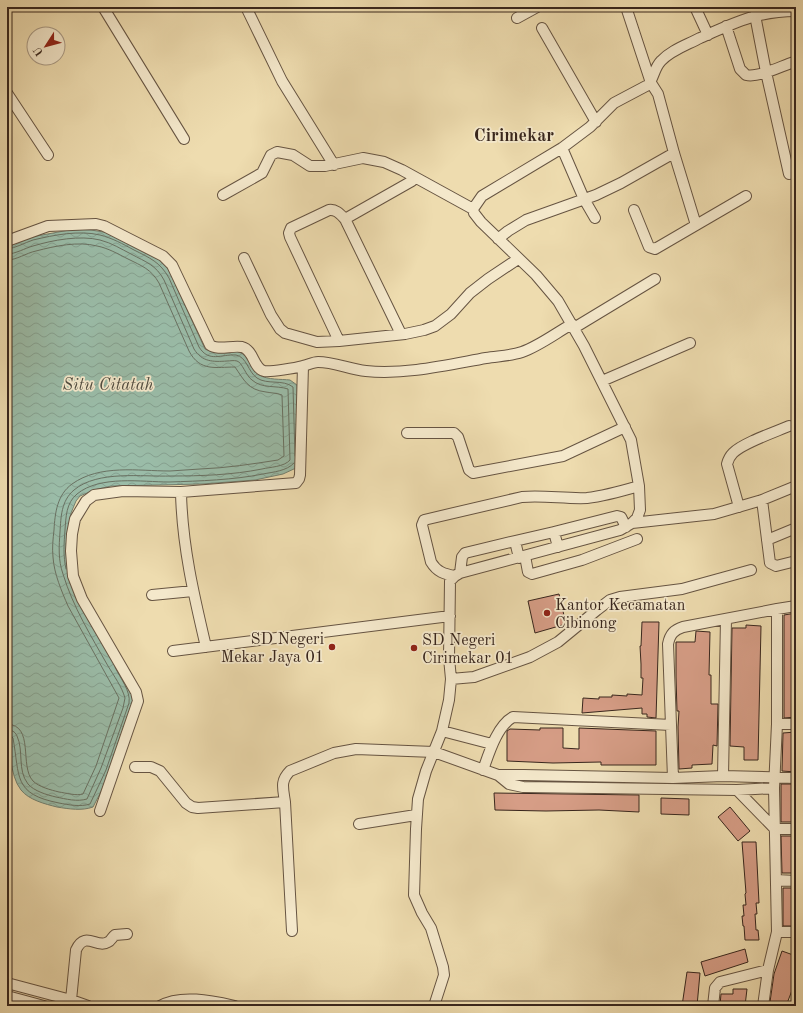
<svg xmlns="http://www.w3.org/2000/svg" width="803" height="1013" viewBox="0 0 803 1013" font-family="'Old Standard TT',serif">
<defs>
<pattern id="water-waves" width="16" height="10" patternUnits="userSpaceOnUse"><rect width="16" height="10" fill="#9abca8"/><path d="M0 5q4-4 8 0t8 0" fill="none" stroke="#85a190"/></pattern>
</defs>
<rect width="100%" height="100%" fill="#eedcaf"/>
<filter id="stains"><feTurbulence type="fractalNoise" baseFrequency=".005" numOctaves="4"/><feColorMatrix values="0 0 0 0 .2 0 0 0 0 .09 0 0 0 0 .02 0 0 0 .5 -.17"/></filter>
<radialGradient id="worn" r=".72"><stop offset=".6" stop-color="#630" stop-opacity="0"/><stop offset="1" stop-color="#630" stop-opacity=".3"/></radialGradient>
<path fill="url(#water-waves)" stroke="#738070" d="M75 229 91 230 109 233 162 261 167 267 172 277 205 349C217 356 228 348 239 352 250 356 250 369 259 375 268 380 281 379 290 380L297 385 299 464 296 468 283 474 255 480 202 484 111 486 94 490 80 496 76 501 71 513 70 521 69 565 134 698C122 734 112 773 93 807 82 811 69 809 57 807 45 804 29 800 21 790 9 775 10 744 7 725V246L31 237Z"/>
<g fill="none" stroke-linecap="round" stroke-linejoin="round">
<path stroke="#697162" stroke-width="1" d="M7 249C16 248 24 243 33 240 54 235 79 230 100 235 112 238 123 244 134 250 150 258 160 262 169 278L199 347C209 363 221 354 236 355 247 357 248 372 257 378 267 385 283 379 293 387L295 456
M7 254C16 254 25 248 33 246 53 240 80 235 100 240 112 243 121 249 131 254 146 262 156 265 164 280L194 349C202 362 213 362 227 361 230 361 234 360 237 361 242 362 246 376 252 380 262 389 276 385 288 389L290 460C284 467 270 467 262 469 232 475 201 476 171 476 142 477 98 470 74 490 61 501 61 517 60 532 59 546 58 560 63 574 73 607 91 636 108 666 114 676 122 687 125 698L123 708 101 768 87 799C77 802 66 799 56 797 47 795 34 791 28 784 17 770 24 751 17 736 15 731 11 730 7 730
M7 260C17 260 26 253 36 251 55 246 78 241 97 246 108 248 118 254 128 259 142 266 151 269 159 283L189 351C200 372 216 367 235 367 244 380 248 390 266 392 271 393 277 393 282 395L284 456 278 460C252 464 227 468 200 469 190 470 180 470 170 471 138 471 100 464 72 484 57 495 55 513 54 530 53 539 52 548 53 557 54 574 62 592 68 606L119 698 96 766 83 794C76 796 66 793 59 792 51 790 39 787 33 781 19 766 35 725 7 724
M66 569C63 556 64 543 65 530 66 517 66 503 77 494 100 475 142 482 169 482 200 481 233 480 263 474 273 472 287 471 294 463
M7 735H10L13 738C20 777 13 794 59 803 69 805 81 807 90 804L106 770 129 703C131 691 120 678 115 667"/>
</g>
<path fill="#d69d86" stroke="#38261d" d="M559 594 566 624 535 633 528 601Z
M796 613V717L784 718V615Z
M642 622H659L656 718 647 717V714H642V708L582 713 583 698 599 699V697H612V695L627 696V694L642 695 643 678H641V664L640 646H641Z
M746 625 761 626 758 760H744V747L730 746 732 628H746Z
M696 631 710 632 709 675H711V704H718L717 746 713 745 712 764 692 765V768L679 769 678 727 679 711H677L676 677V642H695Z
M540 728H563V748L579 749V728L656 731V765H601V762L553 763 507 761V731L510 729 540 730Z
M796 732V772L782 771 783 733Z
M781 784H796V822H781Z
M494 793 639 795V812L599 810 546 811 495 810Z
M661 798 689 799V815L661 814Z
M730 807 750 831 738 841 718 817Z
M781 836H796V873H782Z
M742 842H756L759 903H756L757 914H755L756 930H758L759 940H745L744 926H743L742 916H744L743 905H746L745 894 746 893Z
M783 888H796V926H783Z
M745 949 748 962 705 976 701 962Z
M782 951 796 956V980L786 1006 770 1002 774 974Z
M687 972 700 973 697 1006H682Z
M733 989H747L745 1006 720 1005 721 994H733Z"/>
<g fill="none" stroke-linecap="round" stroke-linejoin="round">
<g stroke="#665442" stroke-width="12">
<path id="minor" d="M103 7 184 139
M246 7 282 81 334 165
M626 7 651 83 658 94 674 153 696 225
M695 7 708 35
M755 15 766 72 789 174
M517 18 537 7
M726 26 740 69 746 75C759 78 781 66 794 62
M542 28 596 122
M7 93 48 155
M562 148 584 199 595 218
M223 195 262 173 271 155 277 152 293 155 310 166H325L363 158 384 162 402 170 473 209
M634 210 649 247 655 249 746 196
M345 219 401 334
M498 239 508 231 526 220 596 195 621 183 674 153
M7 241 48 226 96 224 104 226 163 256 172 265 210 345C218 351 232 345 242 347 254 350 253 368 264 371 271 372 296 368 303 366 308 365 313 362 318 362 334 362 349 369 366 371 405 375 447 365 486 358 498 356 510 356 522 352 539 346 556 333 572 324
M244 258 271 315 280 329 285 333 317 342 339 341 405 334 424 330 435 326 451 314 470 293 488 279 518 259
M574 328 655 279
M339 341 290 237 289 233 291 228 329 210C336 209 340 214 345 219L412 181
M602 381 690 343
M407 433H454L458 437 469 470 473 473 563 456 625 427
M181 492C182 545 194 596 206 647
M762 500 770 563 776 566 796 561
M739 507 727 464C728 460 730 456 733 453 743 443 775 432 789 426
M632 523 714 514 762 500 796 486
M767 540 796 528
M558 547 554 532 617 516 621 517 626 527
M525 556 528 572 532 574 582 560 637 539
M519 558 515 541 554 532
M460 573 462 557 465 553 515 541
M455 576C444 574 437 572 431 562L422 525 424 520 522 497C544 495 565 499 587 498 605 496 622 491 639 486
M152 595 193 591
M173 651 450 616
M451 679 474 677 530 657 558 642 597 610 610 600 620 597 682 589 751 570
M777 724H796
M671 725 673 778
M442 731 492 744
M135 767H151L160 771 186 803 192 807 198 808 285 802
M483 770C489 753 497 726 513 717L671 725 668 644C670 634 674 630 683 627L777 609 796 606
M498 775H524L673 778 723 776 796 778
M723 776 726 619
M737 790 775 829H796
M100 811 138 701 136 692 82 599 73 576 71 551 72 534 75 519 86 501 94 495 123 491 181 492 296 483 299 479 300 475 303 366
M359 824 416 815
M776 880 796 881
M292 931 285 802C283 788 280 781 290 771L334 753 356 749 434 752 498 775 509 784 523 787 737 790 774 788
M777 932H796
M7 983 71 1000 88 1006
M7 996 44 1006
M71 1000 76 950C85 930 97 949 108 942 111 941 112 937 115 935L127 934
M160 1006C181 994 212 1001 235 1006
M434 1006 444 975 443 967 431 928 422 913 414 895 416 829 418 799 426 771 442 731 449 700 451 679 449 658 450 581 455 576 460 573 620 530 632 523 637 518 640 510 639 486 631 440 584 346 558 301 536 275 481 222 474 213 473 209 482 196 562 148 590 127 614 103 648 85C654 78 654 68 661 61 671 50 687 45 700 38 734 23 758 11 796 11
M713 1006 715 988 720 982 768 970
M763 1006 768 970 777 932 774 788 777 724V609"/>
</g>
<use href="#minor" stroke="#f4e8cb" stroke-width="10"/>
</g>
<g fill="#8f2418" stroke="#f4e8cb" stroke-width="1.5">
<circle cx="547" cy="613" r="4"/>
<circle cx="332" cy="647" r="4"/>
<circle cx="414" cy="648" r="4"/>
</g>
<g text-anchor="middle" stroke-width="3.5" stroke-linejoin="round" paint-order="stroke">
<g font-size="16" fill="#38261d" stroke="#f4e8cb" text-anchor="start">
<text x="555" y="610">Kantor Kecamatan<tspan x="555" dy="18">Cibinong</tspan></text>
<text x="324" y="644" text-anchor="end">SD Negeri<tspan x="324" dy="18">Mekar Jaya 01</tspan></text>
<text x="422" y="645">SD Negeri<tspan x="422" dy="18">Cirimekar 01</tspan></text>
</g>
<g font-size="17" font-style="italic" fill="#504c40" stroke="#f4e8cb">
<text x="108" y="390">Situ Citatah</text>
</g>
<g font-size="18" font-weight="bold" fill="#38261d" stroke="#f4e8cb">
<text x="514" y="141">Cirimekar</text>
</g>
</g>
<rect width="803" height="1013" fill="none" stroke="#eedcaf" stroke-width="24"/>
<rect x="8" y="8" width="787" height="997" fill="none" stroke="#38261d" stroke-width="2"/>
<rect x="12" y="12" width="779" height="989" fill="none" stroke="#38261d"/>
<g transform="translate(46 46) rotate(234)"><circle r="19" fill="#f4e8cb" stroke="#a99a85"/>
<path d="M0-3L7 15L0 10L-7 15Z" fill="#8f2418"/>
<text y="-6" font-size="11" font-weight="bold" text-anchor="middle" fill="#38261d">U</text>
</g>
<rect width="100%" height="100%" filter="url(#stains)"/>
<rect width="100%" height="100%" fill="url(#worn)"/>
</svg>
